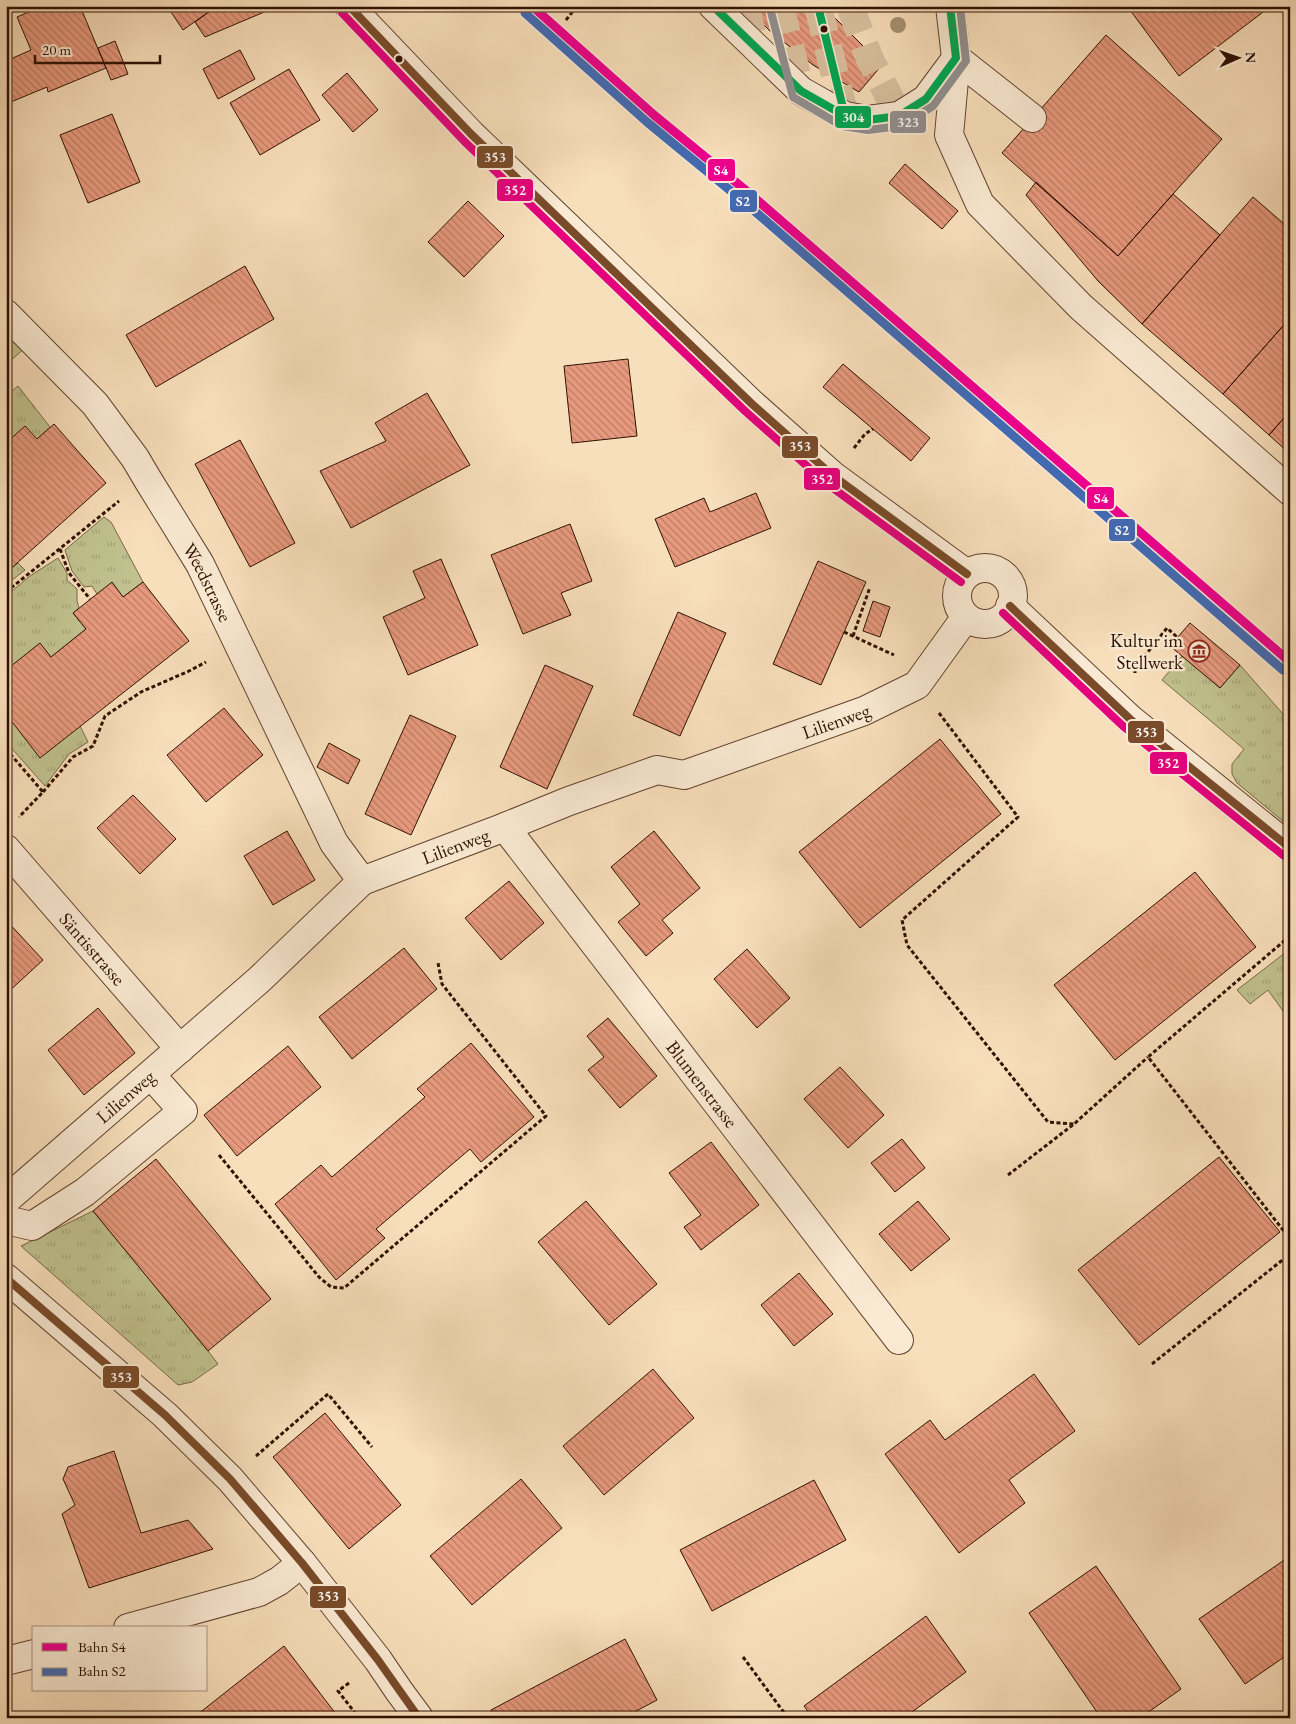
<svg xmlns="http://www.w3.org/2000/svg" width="1296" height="1724" viewBox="0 0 1296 1724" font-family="'EB Garamond',serif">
<defs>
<pattern id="grass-tufts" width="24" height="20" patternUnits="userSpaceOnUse" patternTransform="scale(1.25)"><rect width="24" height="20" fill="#c0c18e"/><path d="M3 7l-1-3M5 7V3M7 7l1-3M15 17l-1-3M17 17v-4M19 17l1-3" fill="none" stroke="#a5a579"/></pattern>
<pattern id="building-back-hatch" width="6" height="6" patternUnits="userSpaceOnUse" patternTransform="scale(1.25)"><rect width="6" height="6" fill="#e89a7e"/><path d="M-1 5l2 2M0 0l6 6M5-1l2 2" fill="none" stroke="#bc7c65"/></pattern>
</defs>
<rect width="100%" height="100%" fill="#f8dfbb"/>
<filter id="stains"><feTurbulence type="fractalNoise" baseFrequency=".004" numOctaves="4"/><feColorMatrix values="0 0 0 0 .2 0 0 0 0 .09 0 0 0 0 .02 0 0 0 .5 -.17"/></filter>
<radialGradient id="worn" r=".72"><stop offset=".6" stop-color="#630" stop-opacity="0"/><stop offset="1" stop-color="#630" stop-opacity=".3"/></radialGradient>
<path fill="url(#grass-tufts)" stroke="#786948" d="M6 328 27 346 8 363H6Z
M18 386 50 427 37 439 6 443V396Z
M104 517 111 522 143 582 123 597 112 583 97 594 92 586 84 587 72 571 65 550Z
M58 558 67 573V580L77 589V601L79 608 73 613 86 629 51 657 40 644 6 670V596L30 576Z
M18 563 25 570 6 585V573Z
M1182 656 1220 688 1240 665 1290 722V827L1237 783 1232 774V764L1244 749 1162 680Z
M6 714 80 726 88 742 69 754 45 786 6 742Z
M1290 949V1006L1283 1011 1268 990 1250 1004 1237 990Z
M93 1211 208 1351 218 1364 192 1382 178 1385 21 1246Z"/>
<path fill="url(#building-back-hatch)" stroke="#301102" d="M43 6H80L106 68 48 92 47 87 6 104V61L31 50 17 17Z
M167 6H217L183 30Z
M217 6H266L269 10 205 37 195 22Z
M745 6H823L882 65 859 92 813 65 770 31Z
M1127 6H1271L1179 76Z
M1106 35 1222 139 1118 256 1002 153Z
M115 41 128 74 111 80 98 48Z
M240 50 255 79 218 99 203 69Z
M289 69 320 120 260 155 230 103Z
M347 73 378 110 353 132 322 95Z
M112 114 140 182 88 203 60 135Z
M905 164 958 211 942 229 889 183Z
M1036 182 1118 256 1173 194 1220 235 1142 324 1098 281 1026 195Z
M1253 197 1290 229V318L1223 394 1142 324Z
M468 201 504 236 464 277 428 242Z
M245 266 274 319 156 387 126 335Z
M1290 318V411L1269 435 1223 394Z
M628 359 637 436 572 443 564 366Z
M843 364 930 438 911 461 823 387Z
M427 393 470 465 351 528 320 471 386 441 375 423Z
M1290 411V454L1269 435Z
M54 424 106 483 6 573V468L11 464 6 458V443L25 426 37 439Z
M240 440 295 543 250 567 195 464Z
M756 493 771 528 675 567 655 519 704 498 710 512Z
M570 524 592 581 561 593 571 615 523 634 491 555Z
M441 559 478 645 408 675 383 617 425 598 413 571Z
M818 561 866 582 821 685 773 664Z
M112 582 123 597 143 582 189 641 40 758 6 714V689L11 685 6 679V670L40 643 51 657 86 629 73 613Z
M873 601 890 607 880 637 863 631Z
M678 612 726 633 680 736 633 715Z
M1190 623 1240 665 1220 688 1170 646Z
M545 665 593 686 547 789 500 767Z
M224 708 263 755 206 802 167 755Z
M410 715 456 736 411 835 365 814Z
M940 739 1001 814 860 928 799 852Z
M329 743 360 760 348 784 317 767Z
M133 795 176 839 140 874 97 828Z
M287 831 315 880 273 905 244 856Z
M654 831 700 888 662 920 673 933 646 956 618 922 640 904 611 867Z
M1195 872 1256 947 1115 1060 1054 985Z
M509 881 544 923 501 960 465 918Z
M6 920 43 960 6 994Z
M404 948 437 989 352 1059 319 1017Z
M747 949 790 998 757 1028 714 979Z
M98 1008 135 1053 84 1095 48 1050Z
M608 1018 657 1076 620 1108 588 1070 604 1057 587 1036Z
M471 1043 534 1117 481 1162 470 1149 376 1229 385 1238 336 1280 275 1204 321 1165 332 1177 425 1097 417 1089Z
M288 1046 321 1087 237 1156 204 1115Z
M840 1067 884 1115 848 1148 804 1099Z
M902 1139 925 1168 895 1192 871 1163Z
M711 1142 759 1205 701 1250 684 1227 701 1215 669 1173Z
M1219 1157 1280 1232 1139 1345 1078 1270Z
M156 1159 271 1299 208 1351 93 1211Z
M586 1201 657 1284 609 1325 538 1242Z
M918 1201 950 1239 911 1271 879 1234Z
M799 1273 833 1314 794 1346 761 1305Z
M653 1369 694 1418 604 1495 563 1446Z
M1034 1374 1075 1431 1009 1480 1025 1503 959 1553 885 1454 930 1420 945 1440Z
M325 1413 401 1505 349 1549 273 1457Z
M114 1451 141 1533 188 1520 213 1549 89 1588 62 1514 75 1505 63 1479 68 1467Z
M521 1479 562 1528 472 1605 430 1556Z
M814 1480 846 1540 712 1611 680 1550Z
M1290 1556V1653L1245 1684 1199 1619Z
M1096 1566 1181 1689 1140 1718H1101L1029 1613Z
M926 1616 966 1672 904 1718H813L804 1706Z
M625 1639 657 1700 623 1718H495L491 1710Z
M284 1646 339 1718H193Z"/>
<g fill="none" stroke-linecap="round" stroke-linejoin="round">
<path stroke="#dac09f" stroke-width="28" stroke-dasharray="28 14" stroke-linecap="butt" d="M745 6 756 48
M780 6 801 91
M818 6 845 116
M850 6 869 57 899 116"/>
<g stroke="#624430" stroke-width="30">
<g id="minor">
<path d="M349 6 471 134 752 404 832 475 967 574"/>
<path d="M713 6 801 91 845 116 868 120 899 116 926 99 955 60"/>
<path d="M950 6 956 58 949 135 980 204 1081 307 1290 491"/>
<path d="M956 58 1032 118"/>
<path id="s1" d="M6 314 95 404 135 458 148 480 200 564 334 843 362 881"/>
<circle cx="985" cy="596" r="28"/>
<path d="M1010 606 1130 719 1290 848"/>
<path id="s2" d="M505 827 899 1340"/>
<path id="s3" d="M6 849 180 1049"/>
<path id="s4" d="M6 1200 260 979 362 881 505 827 569 801 657 770 684 775 864 711 917 685 966 617"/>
<path d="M6 1220 32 1226 85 1192 183 1111 151 1075"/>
<path d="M6 1278 165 1415 230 1479 302 1563 378 1660 399 1691 419 1718"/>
<path d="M128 1628 259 1592 279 1581 302 1563"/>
<path d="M6 1661 34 1654"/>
</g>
</g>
<path stroke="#301102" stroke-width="3" stroke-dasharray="4 2.5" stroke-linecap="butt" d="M571 6 574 10
M566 20 577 6
M854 448 865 434 873 429
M60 549 69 573 90 599
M6 592 119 501
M844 632 894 655
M853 636 870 587
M1135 673V668L1167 628 1177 637
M939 713 1018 817 902 920 907 945 1048 1122 1074 1124
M6 749 43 792 19 817
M43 792 73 757 93 746 105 716 141 692 189 671 206 662
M1290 936 1148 1057 1290 1239
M219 1155 319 1277 331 1287 344 1288 546 1116 442 984 438 963
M1008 1175 1074 1124 1148 1057
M1152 1364 1290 1254
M256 1456 328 1394 372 1447
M743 1657 788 1718
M349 1683 338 1691 359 1718"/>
<use href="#minor" stroke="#faead3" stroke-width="28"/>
<g stroke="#faead3" stroke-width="11">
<path id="bus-1" d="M349 6 471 134 752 404 832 475 967 574
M1010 606 1130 719 1290 848
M6 1278 165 1415 230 1479 302 1563 378 1660 419 1718"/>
</g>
<g stroke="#faead3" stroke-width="11">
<path id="bus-2" d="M342 13 464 141 745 411 826 483 961 582
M1003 613 1124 727 1284 856"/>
</g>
<g stroke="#faead3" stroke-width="11">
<path id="bus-3" d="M713 6 801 91 845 116 868 120 899 116 926 99 956 58 950 6
M818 6 845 116"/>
</g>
<g stroke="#faead3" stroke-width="11">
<path id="bus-4" d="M770 8 793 97 842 126 868 130 901 126 933 106 966 61 960 6"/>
</g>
<use href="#bus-1" stroke="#7a4b2a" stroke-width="8"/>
<use href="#bus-2" stroke="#e5007d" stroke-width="8"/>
<use href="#bus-3" stroke="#00a651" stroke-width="8"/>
<use href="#bus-4" stroke="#918f90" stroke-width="8"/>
<g stroke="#faead3" stroke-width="12">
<path id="rail-1" d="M532 6 654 115 749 193 1290 662"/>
</g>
<g stroke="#faead3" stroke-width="12">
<path id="rail-2" d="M525 13 647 122 743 201 1283 670"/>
</g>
<use href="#rail-1" stroke="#ec008c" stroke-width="9"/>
<use href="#rail-2" stroke="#426ab3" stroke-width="9"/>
</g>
<circle fill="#a69070" cx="898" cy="25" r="8"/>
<defs>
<g id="museum-ring" transform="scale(1.125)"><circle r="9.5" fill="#faead3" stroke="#8f2418" stroke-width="1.5"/><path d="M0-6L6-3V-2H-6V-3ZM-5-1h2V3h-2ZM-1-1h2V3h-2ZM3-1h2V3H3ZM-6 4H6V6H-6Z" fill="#8f2418"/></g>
</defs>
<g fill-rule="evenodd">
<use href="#museum-ring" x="1199" y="651"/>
</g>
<g fill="#301102" stroke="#faead3" stroke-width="2">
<circle cx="824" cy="29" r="4.5"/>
<circle cx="399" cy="59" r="4.5"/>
</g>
<g text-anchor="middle" stroke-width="4.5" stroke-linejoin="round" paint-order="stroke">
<g font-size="19" fill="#301102" stroke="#faead3">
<text dy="7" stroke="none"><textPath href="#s1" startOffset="338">Weedstrasse</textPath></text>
<text dy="7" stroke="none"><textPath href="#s4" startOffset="982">Lilienweg</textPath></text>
<text dy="7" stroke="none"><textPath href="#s4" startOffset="578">Lilienweg</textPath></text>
<text dy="7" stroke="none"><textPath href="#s3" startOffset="132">Säntisstrasse</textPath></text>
<text dy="7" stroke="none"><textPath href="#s2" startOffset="324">Blumenstrasse</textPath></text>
<text dy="7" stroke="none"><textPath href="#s4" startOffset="158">Lilienweg</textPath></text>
</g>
<g font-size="19" fill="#301102" stroke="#faead3" text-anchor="end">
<text x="1183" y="647">Kultur im<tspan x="1183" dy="22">Stellwerk</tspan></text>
</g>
</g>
<g stroke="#faead3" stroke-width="2">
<rect x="834" y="105" width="38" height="24" rx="5" fill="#00a651"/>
<rect x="889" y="110" width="38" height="24" rx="5" fill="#918f90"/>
<rect x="476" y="145" width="38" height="24" rx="5" fill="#7a4b2a"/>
<rect x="707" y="158" width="29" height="24" rx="5" fill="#ec008c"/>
<rect x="496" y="178" width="38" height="24" rx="5" fill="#e5007d"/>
<rect x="729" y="189" width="29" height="24" rx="5" fill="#426ab3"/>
<rect x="781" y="435" width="38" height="24" rx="5" fill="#7a4b2a"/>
<rect x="803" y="467" width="38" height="24" rx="5" fill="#e5007d"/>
<rect x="1086" y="486" width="29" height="24" rx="5" fill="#ec008c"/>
<rect x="1108" y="518" width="28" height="24" rx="5" fill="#426ab3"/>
<rect x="1127" y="720" width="38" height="24" rx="5" fill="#7a4b2a"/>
<rect x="1149" y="751" width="39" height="24" rx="5" fill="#e5007d"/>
<rect x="102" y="1365" width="38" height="24" rx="5" fill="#7a4b2a"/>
<rect x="309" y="1585" width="38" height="24" rx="5" fill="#7a4b2a"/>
</g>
<g font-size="14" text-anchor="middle" font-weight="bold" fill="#fff">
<text x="853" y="122">304</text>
<text x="908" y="127">323</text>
<text x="495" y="162">353</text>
<text x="721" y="175">S4</text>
<text x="515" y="195">352</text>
<text x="743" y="206">S2</text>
<text x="800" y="451">353</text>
<text x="822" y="484">352</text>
<text x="1101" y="503">S4</text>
<text x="1122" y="535">S2</text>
<text x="1146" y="737">353</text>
<text x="1168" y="768">352</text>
<text x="121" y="1382">353</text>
<text x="328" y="1601">353</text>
</g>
<rect width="1296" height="1724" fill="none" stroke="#f8dfbb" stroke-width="25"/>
<rect x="8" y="8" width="1281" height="1709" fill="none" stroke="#301102" stroke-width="2.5"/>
<rect x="12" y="12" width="1271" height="1699" fill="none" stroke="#301102"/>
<rect x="32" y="1626" width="175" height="65" fill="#faead3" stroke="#a9937f"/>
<rect x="42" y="1643" width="25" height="8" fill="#ec008c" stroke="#a9937f"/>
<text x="78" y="1652" font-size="15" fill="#301102">Bahn S4</text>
<rect x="42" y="1668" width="25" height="8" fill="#426ab3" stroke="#a9937f"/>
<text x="78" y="1676" font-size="15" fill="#301102">Bahn S2</text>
<g transform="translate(1238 58) rotate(88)" stroke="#faead3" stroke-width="4" paint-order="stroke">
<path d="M0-4L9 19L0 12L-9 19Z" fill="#301102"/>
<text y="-8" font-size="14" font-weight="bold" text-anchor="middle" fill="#301102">N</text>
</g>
<path d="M35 55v8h125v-8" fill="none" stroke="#301102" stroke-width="2.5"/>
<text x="42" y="55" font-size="15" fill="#301102" stroke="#faead3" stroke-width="4" paint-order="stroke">20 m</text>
<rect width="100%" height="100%" filter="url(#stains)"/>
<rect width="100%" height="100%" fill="url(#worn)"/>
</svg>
